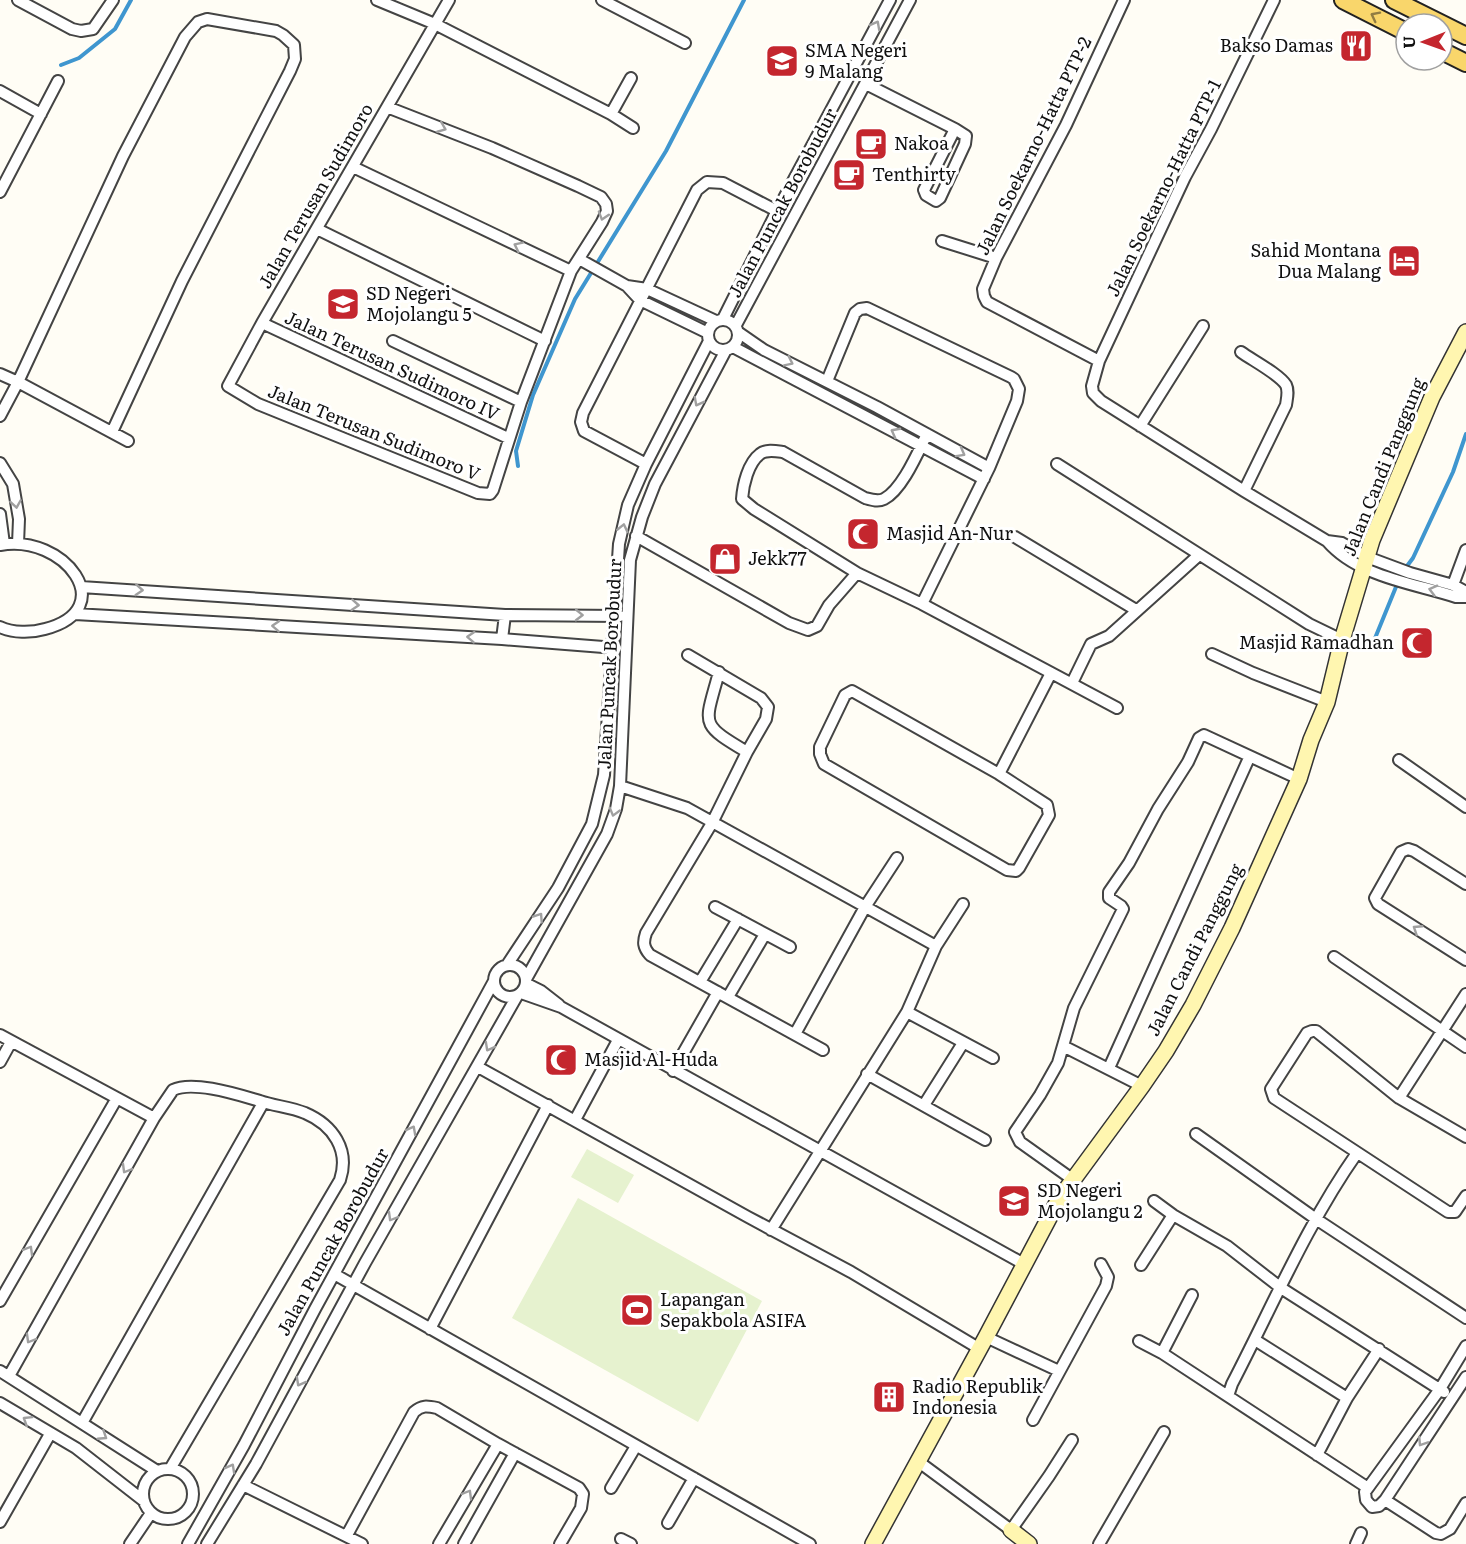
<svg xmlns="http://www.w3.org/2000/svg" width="1466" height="1544" viewBox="0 0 1466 1544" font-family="Literata,serif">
<rect width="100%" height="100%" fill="#fffdf5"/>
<path fill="#e6f2cf" d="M587 1149 634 1175 618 1203 571 1177Z
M578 1198 762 1301 698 1422 512 1318Z"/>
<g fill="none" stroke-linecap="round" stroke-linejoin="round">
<path stroke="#3f96cf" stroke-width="4" d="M61 65 79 58 115 29 131 0
M518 466 516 451 533 395 575 299 666 151 744 0
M1404 570 1413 558 1453 472 1466 434
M1371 648 1398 582"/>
<g stroke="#444" stroke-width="14">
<path id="street" d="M18 0 72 29 81 31 93 29 113 0
M377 0 435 24 611 114 633 128
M602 0 685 43
M1274 0 1211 129 1185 177 1099 361 1092 386 1093 393 1101 401 1244 491 1327 541C1358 577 1413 583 1456 597H1466
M866 84 955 129 966 136 965 144 940 198 936 201 926 195 924 190 955 129
M0 91 41 114
M387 107 492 148 578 186 601 197 606 204 607 211 602 222 571 271 521 402 493 490 490 494 478 493 258 404 228 386 262 323 449 0
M611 114 631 78
M353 167 571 271
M0 192 58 81
M317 229 545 341
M942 241 996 258
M579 259 627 286 640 300 708 333
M627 286 647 289 716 321
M723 319 777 211 890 0
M708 335a15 15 0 1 1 30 0a15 15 0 1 1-30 0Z
M262 323 508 438
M736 325 910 0
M738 332 764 350 877 407 989 468
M393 341 521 402
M733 347 984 479
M1241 352C1252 360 1279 374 1286 385 1289 391 1287 398 1286 405L1244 491
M1099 361 987 302 984 296 983 289 996 258 1066 125 1124 0
M0 374 18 382 128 441
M827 381 855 313 860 309 867 308 1011 377 1014 379 1019 389 1017 401 989 468 922 604
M0 416 18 382 123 156 185 37 198 22 207 19 276 31 283 35 294 45 295 59 290 71 182 281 112 432
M1140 426 1203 326
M927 434C918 452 902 490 884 499 878 502 872 500 865 498L783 452C776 451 766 449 760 454 748 463 743 485 742 499L754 509 857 573 922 604 1117 708
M0 463 13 484 19 519 18 544
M646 464 584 431 581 422 583 413 697 190 707 182 723 183 777 211
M1057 464 1309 624 1342 640
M0 514 4 544
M636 536 789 623 808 630 817 626 829 605 857 573
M1015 537 1136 610
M1327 541 1342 543 1367 557 1410 573 1453 585 1466 592
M0 545C64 533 122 609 45 629 31 633 13 633 0 627
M1453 585 1466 550
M81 587 505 615 620 616
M75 614 502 639 616 648
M502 639 505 615
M1212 654 1253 673 1327 702
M688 655 761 698 768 707 766 719 747 752 712 823 646 933C643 942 643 947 650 955L823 1050
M719 672C705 725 698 723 747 752
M1072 683 1091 644 1109 636 1199 555
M852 691 999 774 1047 805 1049 815 1019 868 1016 871 1007 870 824 764 820 754V747L845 695Z
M1399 760 1466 807
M999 774 1051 673
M620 786 687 808 936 946 907 1012 771 1230
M1466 884 1414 851 1408 849 1401 852 1375 898 1378 904 1466 960
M715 907 790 947
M936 946 963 904
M1334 957 1466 1047
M494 981a16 16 0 1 1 32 0a16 16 0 1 1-32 0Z
M507 965 558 888 592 824 604 775 619 544 628 505 646 464 709 341
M526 979 607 834 616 809 620 786 630 560 642 517 655 484 726 350
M700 982 738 919
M527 984 541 991 559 1005
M521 993 561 1007 1024 1264
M728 997 765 934
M907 1012 993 1058
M795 1034 865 907 897 858
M0 1035 154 1118
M1063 1046 1142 1086
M0 1062 11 1042
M478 1067 748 1217 851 1272 980 1349
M1109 1068 1249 758
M673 1071 718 992
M867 1074 985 1140
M1399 1098 1466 994
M924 1105 963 1043
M575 1120 618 1040
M1196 1134 1316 1219 1466 1318
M1466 1137 1399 1098 1316 1031H1312L1307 1033 1271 1089 1274 1098 1448 1212H1455L1466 1196
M1072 1179 1020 1142 1015 1132 1040 1095 1058 1063 1074 1008 1123 909 1121 906 1109 898V892L1129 863 1158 809 1188 762 1199 738 1204 735 1299 779
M1154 1201 1173 1215 1227 1246 1281 1288 1444 1392
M1141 1265 1173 1215
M334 1274 810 1544
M0 1301 117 1098
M430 1329 548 1105
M986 1337 1059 1371
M1255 1340 1347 1398
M1139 1341 1162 1353 1368 1488
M1466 1346 1440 1389 1365 1492 1366 1500 1372 1507 1379 1506 1385 1500 1466 1377
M1162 1353 1192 1295
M0 1371 157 1471
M9 1376 154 1118 173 1090C193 1080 239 1095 260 1101 274 1106 290 1107 305 1113 333 1125 350 1150 340 1180L170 1469
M1228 1396 1232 1384C1272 1307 1307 1224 1357 1153
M0 1403 76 1448 144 1501
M1033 1420 1106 1286 1108 1277 1101 1264
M82 1423 263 1103
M1317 1455 1347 1398 1379 1349
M919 1462 1011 1530 1049 1476 1072 1440
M143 1494a25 25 0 1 1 50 0a25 25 0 1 1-50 0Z
M243 1485 362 1544
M611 1488 636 1446
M1385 1500 1436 1533 1441 1534 1450 1529 1466 1503
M0 1522 50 1434
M668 1523 694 1478
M347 1535 414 1412C422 1405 427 1406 437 1408L498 1444 579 1488 583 1494 581 1508 560 1544
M621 1539 631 1544
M130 1544 151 1513
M188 1544 244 1445 315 1309 494 981
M207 1544 256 1464 365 1263 517 996
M439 1544 498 1444
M464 1544 515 1453
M1099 1544 1164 1432
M1356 1544 1361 1533"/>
</g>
<g stroke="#333" stroke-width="18">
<path id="secondary" d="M1011 1530 1029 1544
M873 1544 986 1337 1059 1199 1142 1086 1166 1051 1193 1005 1232 928 1299 779 1311 740 1327 702 1342 640 1372 540 1432 397 1466 332"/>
</g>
<g stroke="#222" stroke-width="20">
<path id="primary" d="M1343 0 1406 32
M1394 0 1442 24
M1442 24 1466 36
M1442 51 1466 63"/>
</g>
<use href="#street" stroke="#fff" stroke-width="10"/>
<use href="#secondary" stroke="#fff6b0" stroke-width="15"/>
<use href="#primary" stroke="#f9d66b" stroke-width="16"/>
</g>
<defs><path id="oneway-chevron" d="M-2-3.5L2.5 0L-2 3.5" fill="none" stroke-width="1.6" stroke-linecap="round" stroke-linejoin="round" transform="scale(1.5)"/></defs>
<use stroke="#917d42" href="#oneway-chevron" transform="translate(1375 16) rotate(-153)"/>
<g stroke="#a0a0a0">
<use href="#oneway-chevron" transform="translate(876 25) rotate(-62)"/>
<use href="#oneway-chevron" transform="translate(442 128) rotate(22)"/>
<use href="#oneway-chevron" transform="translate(603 216) rotate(107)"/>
<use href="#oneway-chevron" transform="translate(518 246) rotate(-154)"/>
<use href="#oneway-chevron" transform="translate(789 362) rotate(26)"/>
<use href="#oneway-chevron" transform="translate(698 402) rotate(118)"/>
<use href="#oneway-chevron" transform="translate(895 432) rotate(-152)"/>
<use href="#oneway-chevron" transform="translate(961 453) rotate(29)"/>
<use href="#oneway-chevron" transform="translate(16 504) rotate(81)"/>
<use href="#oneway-chevron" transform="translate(623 528) rotate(-77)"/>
<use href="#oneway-chevron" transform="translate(139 590) rotate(4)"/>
<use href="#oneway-chevron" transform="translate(1433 590) rotate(-165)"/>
<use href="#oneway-chevron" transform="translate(355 605) rotate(4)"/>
<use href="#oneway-chevron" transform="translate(579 615) rotate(1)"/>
<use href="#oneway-chevron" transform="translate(276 626) rotate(-177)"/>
<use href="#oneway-chevron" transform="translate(471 637) rotate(-177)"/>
<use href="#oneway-chevron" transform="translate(614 812) rotate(106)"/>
<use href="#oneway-chevron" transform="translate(539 917) rotate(-56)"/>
<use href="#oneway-chevron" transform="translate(1417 929) rotate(-147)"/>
<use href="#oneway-chevron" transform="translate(489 1047) rotate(119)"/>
<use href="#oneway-chevron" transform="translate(412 1130) rotate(-62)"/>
<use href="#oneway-chevron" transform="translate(126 1169) rotate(120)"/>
<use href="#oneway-chevron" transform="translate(392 1217) rotate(120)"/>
<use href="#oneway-chevron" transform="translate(29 1250) rotate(-60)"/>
<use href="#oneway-chevron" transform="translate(30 1339) rotate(120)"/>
<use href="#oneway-chevron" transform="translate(300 1382) rotate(119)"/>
<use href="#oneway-chevron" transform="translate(27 1420) rotate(-148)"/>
<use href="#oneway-chevron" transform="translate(103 1436) rotate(33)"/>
<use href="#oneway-chevron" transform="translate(1422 1442) rotate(123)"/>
<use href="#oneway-chevron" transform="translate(231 1468) rotate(-61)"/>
<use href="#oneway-chevron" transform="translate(468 1494) rotate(-60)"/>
</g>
<defs>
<g id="restaurant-square" transform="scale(1.725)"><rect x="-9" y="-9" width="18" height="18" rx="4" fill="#c4262e" stroke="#fff"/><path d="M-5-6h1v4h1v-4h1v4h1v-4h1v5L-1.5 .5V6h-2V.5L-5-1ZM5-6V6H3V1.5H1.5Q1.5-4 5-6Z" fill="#fff"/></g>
<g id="school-square" transform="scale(1.725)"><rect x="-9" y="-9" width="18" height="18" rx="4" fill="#c4262e" stroke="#fff"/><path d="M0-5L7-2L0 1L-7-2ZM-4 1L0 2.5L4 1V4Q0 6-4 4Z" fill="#fff"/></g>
<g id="cafe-square" transform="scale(1.725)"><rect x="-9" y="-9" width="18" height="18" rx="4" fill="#c4262e" stroke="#fff"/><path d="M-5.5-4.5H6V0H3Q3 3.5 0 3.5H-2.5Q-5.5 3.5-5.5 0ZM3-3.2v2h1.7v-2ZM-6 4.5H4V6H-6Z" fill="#fff"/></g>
<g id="hotel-square" transform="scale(1.725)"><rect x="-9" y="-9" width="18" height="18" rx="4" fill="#c4262e" stroke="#fff"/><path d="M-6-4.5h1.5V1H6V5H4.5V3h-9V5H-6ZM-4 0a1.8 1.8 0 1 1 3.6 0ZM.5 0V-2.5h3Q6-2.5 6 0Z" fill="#fff"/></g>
<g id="mosque-square" transform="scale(1.725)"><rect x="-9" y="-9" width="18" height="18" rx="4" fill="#c4262e" stroke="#fff"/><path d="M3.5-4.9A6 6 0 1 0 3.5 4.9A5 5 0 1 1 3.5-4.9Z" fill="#fff"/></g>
<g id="shop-square" transform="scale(1.725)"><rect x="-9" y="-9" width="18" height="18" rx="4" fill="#c4262e" stroke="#fff"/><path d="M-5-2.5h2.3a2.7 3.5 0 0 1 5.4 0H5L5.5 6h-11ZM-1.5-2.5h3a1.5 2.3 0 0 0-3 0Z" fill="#fff"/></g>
<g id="stadium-square" transform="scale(1.725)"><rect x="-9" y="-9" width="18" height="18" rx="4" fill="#c4262e" stroke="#fff"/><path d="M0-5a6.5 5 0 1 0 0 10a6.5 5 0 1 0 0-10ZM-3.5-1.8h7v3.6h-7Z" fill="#fff"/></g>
<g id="building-square" transform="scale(1.725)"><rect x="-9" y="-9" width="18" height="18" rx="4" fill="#c4262e" stroke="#fff"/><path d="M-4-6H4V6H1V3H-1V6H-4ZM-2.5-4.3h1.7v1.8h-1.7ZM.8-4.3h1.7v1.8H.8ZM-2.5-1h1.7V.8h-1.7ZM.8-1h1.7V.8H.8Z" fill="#fff"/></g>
</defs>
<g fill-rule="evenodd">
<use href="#restaurant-square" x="1356" y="46"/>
<use href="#school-square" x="782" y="61"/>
<use href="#cafe-square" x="871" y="144"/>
<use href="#cafe-square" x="849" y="175"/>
<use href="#hotel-square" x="1404" y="261"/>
<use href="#school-square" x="343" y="304"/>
<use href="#mosque-square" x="863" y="534"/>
<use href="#shop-square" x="725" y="559"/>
<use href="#mosque-square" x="1417" y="643"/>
<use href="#mosque-square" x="561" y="1060"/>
<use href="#school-square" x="1014" y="1201"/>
<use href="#stadium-square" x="637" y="1310"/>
<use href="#building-square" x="889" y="1397"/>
</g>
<g text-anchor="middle" stroke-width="6" stroke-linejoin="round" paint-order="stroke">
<g font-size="18" fill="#111" stroke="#fff" text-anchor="start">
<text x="1333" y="52" text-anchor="end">Bakso Damas</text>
<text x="805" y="57">SMA Negeri<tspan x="805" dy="21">9 Malang</tspan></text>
<text x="894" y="150">Nakoa</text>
<text x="872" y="181">Tenthirty</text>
<text x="1381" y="257" text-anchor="end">Sahid Montana<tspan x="1381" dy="21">Dua Malang</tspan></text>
<text x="366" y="300">SD Negeri<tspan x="366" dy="21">Mojolangu 5</tspan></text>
<text x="886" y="540">Masjid An-Nur</text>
<text x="748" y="565">Jekk77</text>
<text x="1394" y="649" text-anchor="end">Masjid Ramadhan</text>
<text x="584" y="1066">Masjid Al-Huda</text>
<text x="1037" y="1197">SD Negeri<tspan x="1037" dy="21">Mojolangu 2</tspan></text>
<text x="660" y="1306">Lapangan<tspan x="660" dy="21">Sepakbola ASIFA</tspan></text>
<text x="912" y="1393">Radio Republik<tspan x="912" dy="21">Indonesia</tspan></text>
</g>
<g font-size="18" fill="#111" stroke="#fff">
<text transform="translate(1034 146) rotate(-64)" y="6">Jalan Soekarno-Hatta PTP-2</text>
<text transform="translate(1164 188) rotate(-64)" y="6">Jalan Soekarno-Hatta PTP-1</text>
<text transform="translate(316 196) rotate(-60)" y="6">Jalan Terusan Sudimoro</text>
<text transform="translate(783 203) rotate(-62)" y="6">Jalan Puncak Borobudur</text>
<text transform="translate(392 366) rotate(25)" y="6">Jalan Terusan Sudimoro IV</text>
<text transform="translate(374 433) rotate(22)" y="6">Jalan Terusan Sudimoro V</text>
<text transform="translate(1384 467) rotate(-68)" y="6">Jalan Candi Panggung</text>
<text transform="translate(610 664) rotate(-87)" y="6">Jalan Puncak Borobudur</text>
<text transform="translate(1195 950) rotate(-63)" y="6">Jalan Candi Panggung</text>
<text transform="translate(333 1242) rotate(-61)" y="6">Jalan Puncak Borobudur</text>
</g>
</g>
<g transform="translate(1424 42) rotate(269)"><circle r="28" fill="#ffffff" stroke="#a0a0a0" stroke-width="1.5"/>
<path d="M0-4.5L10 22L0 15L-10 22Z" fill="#c4262e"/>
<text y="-9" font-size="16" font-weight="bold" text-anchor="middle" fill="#111111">U</text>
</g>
</svg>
